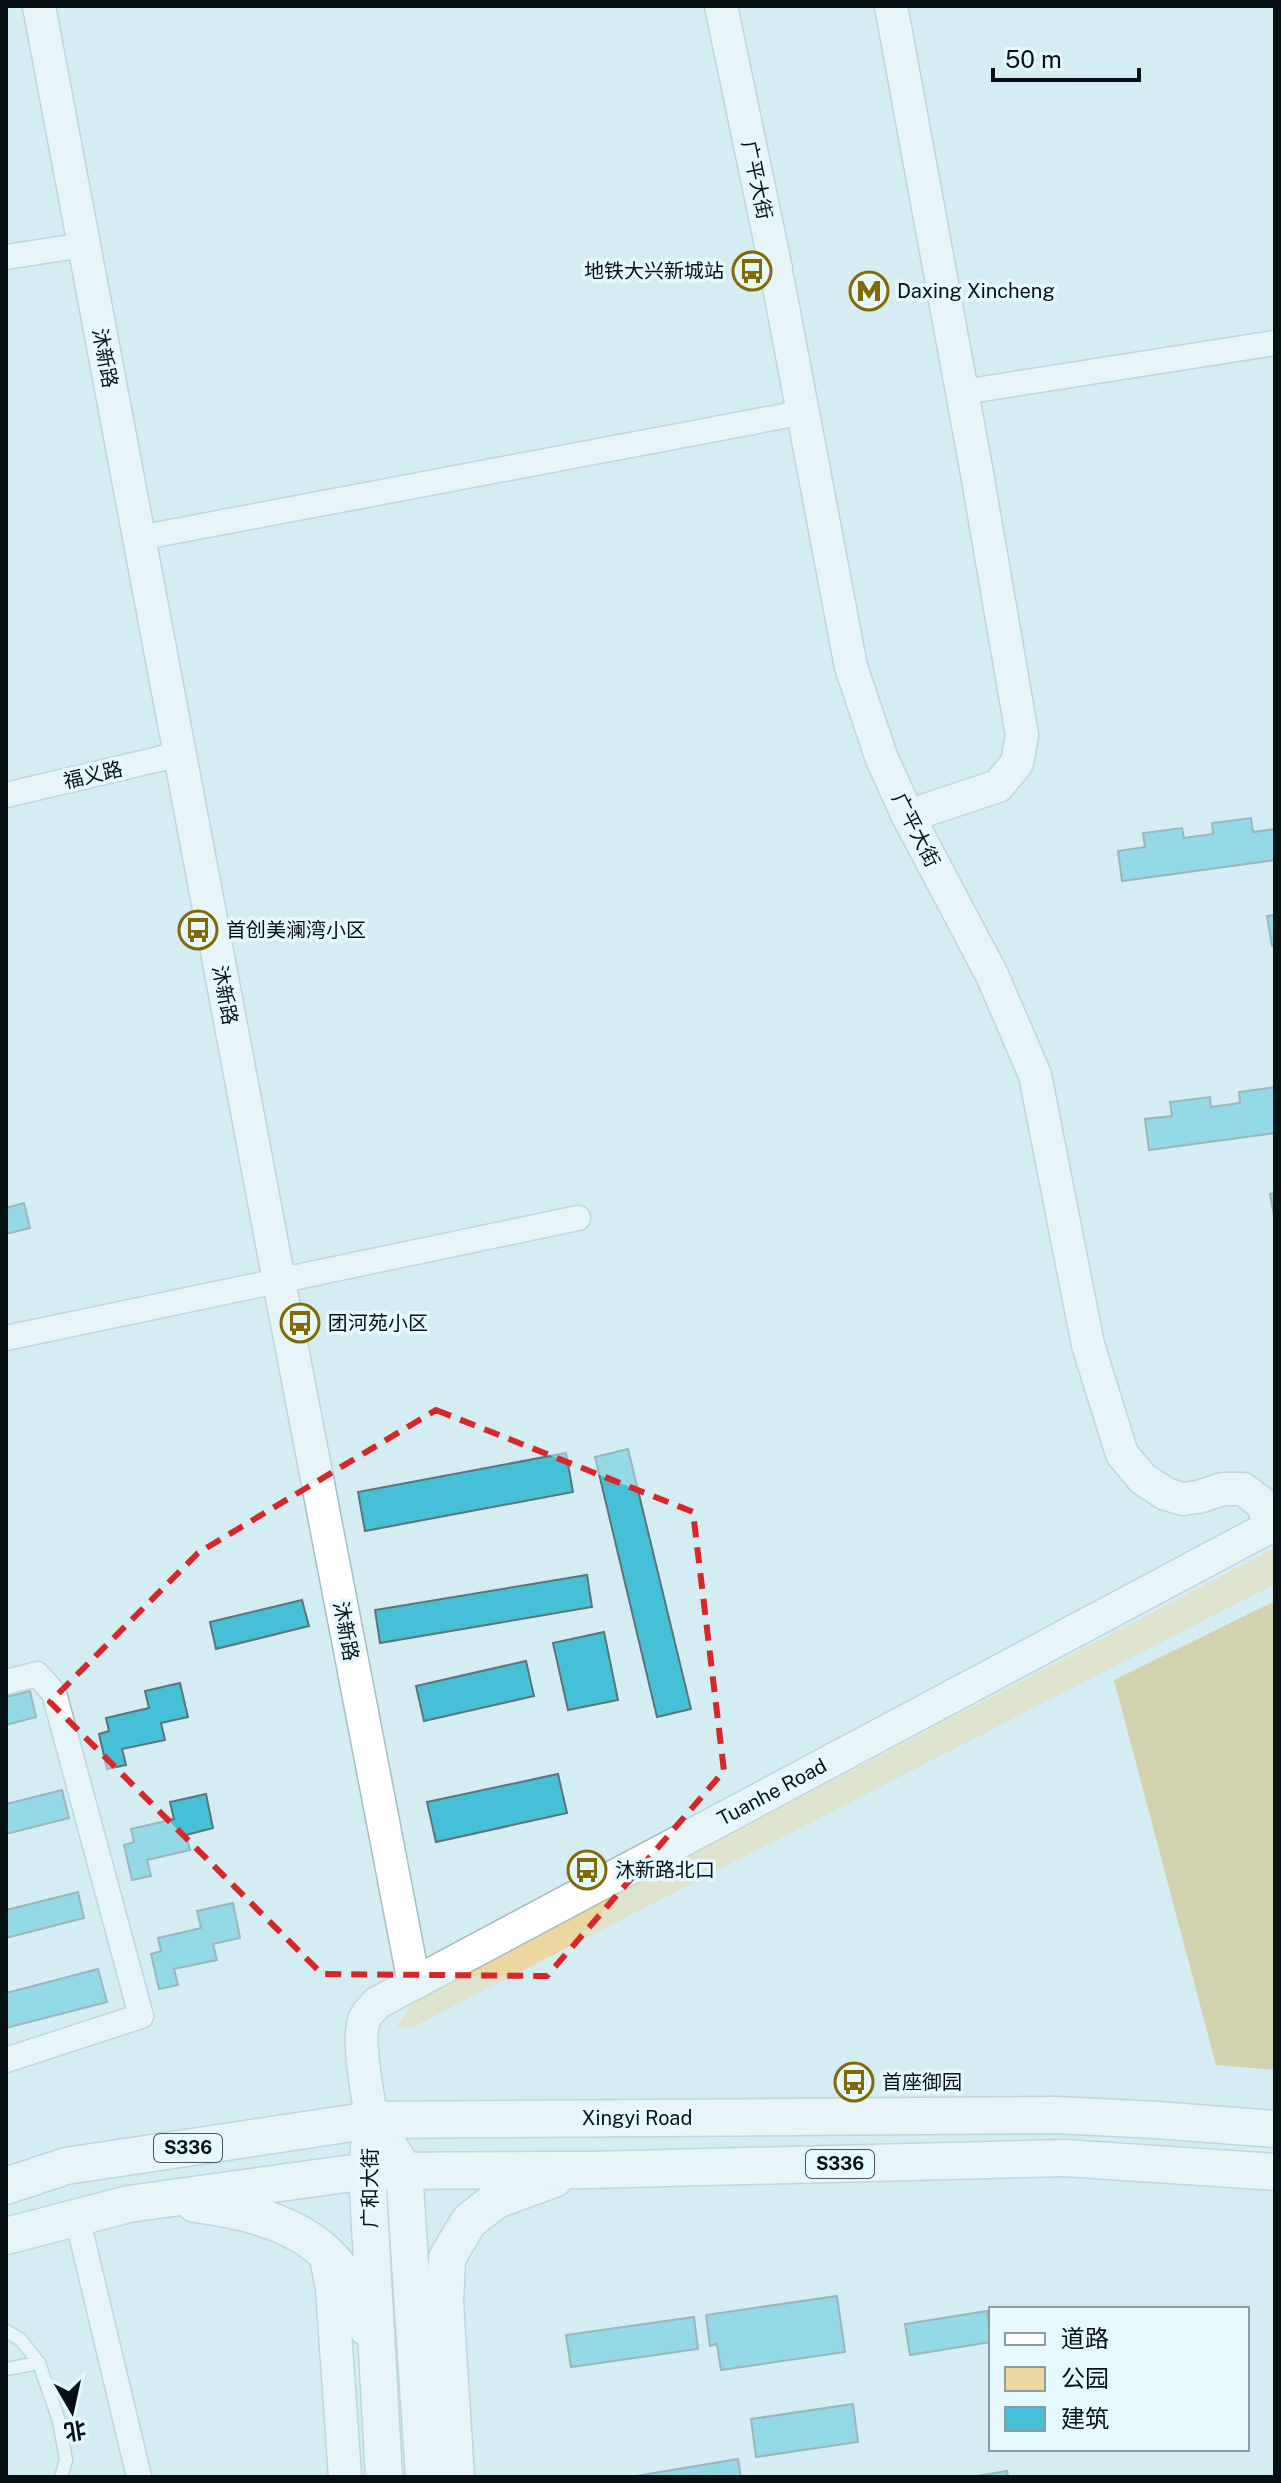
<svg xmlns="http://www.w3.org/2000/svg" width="1281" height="2483" viewBox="0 0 1281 2483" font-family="'Public Sans','Noto Sans SC',sans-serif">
<rect width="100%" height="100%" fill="#d3edf3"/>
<path fill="#ebd79f" d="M1275 1548V1584L411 2028 397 2027 413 2001Z"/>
<path fill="#d0b25c" d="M1275 1601V2070L1216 2065 1114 1680Z"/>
<path fill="#45c0d7" stroke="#5d7479" stroke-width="2" d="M1251 818 1253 832 1275 829V860L1122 881 1118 851 1145 847 1143 833 1182 828 1184 838 1213 834 1212 823Z
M1275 915V946H1272L1267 916Z
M1275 1087V1133L1149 1150 1145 1119 1172 1116 1170 1102 1210 1097 1211 1107 1240 1103 1239 1092Z
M1275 1193V1221L1270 1194Z
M24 1203 30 1228 6 1234V1208Z
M628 1449 691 1709 657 1717 595 1457Z
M566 1453 573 1492 365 1531 358 1492Z
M587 1575 592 1607 380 1643 375 1610Z
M302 1600 309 1626 216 1649 210 1622Z
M604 1632 618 1700 568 1710 553 1643Z
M526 1661 534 1696 424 1721 416 1686Z
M180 1683 188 1717 161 1723 165 1740 122 1749 126 1765 107 1769 99 1734 109 1731 106 1718 149 1708 145 1691Z
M30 1691 36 1717 6 1725V1697Z
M558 1774 567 1813 436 1842 427 1802Z
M62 1790 69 1818 6 1834V1804Z
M206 1794 213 1828 186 1835 190 1850 147 1860 151 1876 132 1880 124 1845 134 1842 131 1829 174 1819 170 1802Z
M78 1892 84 1918 6 1938V1910Z
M233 1903 240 1938 213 1944 217 1960 174 1969 178 1985 159 1989 151 1954 161 1951 158 1938 201 1928 197 1911Z
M98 1969 107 2002 6 2028V1993Z
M837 2296 845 2352 721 2370 717 2344 710 2346 706 2315Z
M987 2311 991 2342 910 2355 905 2324Z
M694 2317 698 2349 571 2367 566 2335Z
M853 2404 858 2442 756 2457 751 2419Z
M738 2459 741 2477H630Z
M1007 2471 1008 2477H971Z"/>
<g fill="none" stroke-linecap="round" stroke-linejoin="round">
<g stroke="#a5bdc3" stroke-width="15">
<path id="lane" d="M6 2331 21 2340 39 2363 59 2421 66 2460 61 2477
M6 2369 39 2363"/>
</g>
<g stroke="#a5bdc3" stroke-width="27">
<path id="street" d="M6 257 84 245
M963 392 1275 343
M139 538 805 412
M6 795 180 754
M6 1338 578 1218
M6 1682 37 1674 54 1693 141 2016 6 2060
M77 2217 139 2477"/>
</g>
<g stroke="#a5bdc3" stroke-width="35">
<path id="secondary" d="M39 6 279 1281 414 1983
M721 6 776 269
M891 6 976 468 1022 735 1017 763 998 786 908 816
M778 281 851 667 882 759 908 816 992 975 1035 1075 1088 1345 1122 1454 1143 1479 1166 1494 1183 1499 1198 1497 1223 1489H1243L1260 1502 1273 1525
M372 2120C368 2098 356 2037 365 2018 367 2013 374 2007 377 2003L1275 1524
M325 2252 332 2289 345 2477"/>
</g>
<g stroke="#a5bdc3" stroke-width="39">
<path id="primary" d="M369 2147 367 2171 384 2477
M392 2151 404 2170 424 2477
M6 2186 66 2166 372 2120 1056 2115 1157 2120 1275 2129
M195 2204C242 2210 296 2222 330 2257 348 2274 359 2304 367 2328
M6 2236 129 2204 367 2171 591 2170 1064 2158 1275 2172
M456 2477 445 2303 447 2258 469 2221 496 2200 554 2179"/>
</g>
<use href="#lane" stroke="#fff" stroke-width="12"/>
<use href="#street" stroke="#fff" stroke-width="24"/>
<use href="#secondary" stroke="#fff" stroke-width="32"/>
<use href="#primary" stroke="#fff" stroke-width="36"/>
</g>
<path d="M0 0H1281V2483H0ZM436 1410 693 1512 724 1771 547 1976 322 1974 50 1702 198 1553Z" fill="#d3edf3" fill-opacity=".55" fill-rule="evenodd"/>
<path fill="none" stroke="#d62828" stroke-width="6" stroke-dasharray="16 10" stroke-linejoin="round" d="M436 1410 693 1512 724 1771 547 1976 322 1974 50 1702 198 1553Z"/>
<defs>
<g id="bus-ring" transform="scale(2)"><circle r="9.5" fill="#e5f9fe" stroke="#846903" stroke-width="1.5"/><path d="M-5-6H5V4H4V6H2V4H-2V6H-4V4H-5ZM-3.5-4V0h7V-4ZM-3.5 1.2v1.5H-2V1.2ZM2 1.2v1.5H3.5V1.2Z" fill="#846903"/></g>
<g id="metro-ring" transform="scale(2)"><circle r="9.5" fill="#e5f9fe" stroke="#846903" stroke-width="1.5"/><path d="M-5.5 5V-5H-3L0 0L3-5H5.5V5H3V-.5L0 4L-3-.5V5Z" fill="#846903"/></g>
</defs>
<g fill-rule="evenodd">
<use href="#bus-ring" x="752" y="271"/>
<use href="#metro-ring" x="869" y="291"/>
<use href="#bus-ring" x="198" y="930"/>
<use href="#bus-ring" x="300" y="1323"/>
<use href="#bus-ring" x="587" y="1870"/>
<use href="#bus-ring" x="854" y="2082"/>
</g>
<g text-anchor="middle" stroke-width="7" stroke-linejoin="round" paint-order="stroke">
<g fill="#e5f9fe" stroke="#4a5659" stroke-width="2">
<rect x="154" y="2134" width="68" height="28" rx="6"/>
<rect x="806" y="2150" width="68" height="28" rx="6"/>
</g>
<g font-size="18" font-weight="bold" fill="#071012">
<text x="188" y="2154">S336</text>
<text x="840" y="2170">S336</text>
</g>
<g font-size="20" fill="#071012" stroke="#e5f9fe">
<text transform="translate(757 180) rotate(78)" y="7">广平大街</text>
<text transform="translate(105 358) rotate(79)" y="7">沐新路</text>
<text transform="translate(93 775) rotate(-13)" y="7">福义路</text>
<text transform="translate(916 830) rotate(63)" y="7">广平大街</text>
<text transform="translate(225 995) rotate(79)" y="7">沐新路</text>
<text transform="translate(346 1631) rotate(79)" y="7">沐新路</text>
<text transform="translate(772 1792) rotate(-28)" y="7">Tuanhe Road</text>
<text x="637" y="2125">Xingyi Road</text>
<text transform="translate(370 2188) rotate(-90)" y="7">广和大街</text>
</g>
<g font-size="20" fill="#071012" stroke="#e5f9fe" text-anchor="start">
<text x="724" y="278" text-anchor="end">地铁大兴新城站</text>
<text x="897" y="298">Daxing Xincheng</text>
<text x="226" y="937">首创美澜湾小区</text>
<text x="328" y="1330">团河苑小区</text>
<text x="615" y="1877">沐新路北口</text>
<text x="882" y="2089">首座御园</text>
</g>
</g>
<rect width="1281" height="2483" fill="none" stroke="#071012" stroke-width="16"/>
<rect x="989" y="2307" width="260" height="144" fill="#e5f9fe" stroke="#8c9ca0" stroke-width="2"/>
<rect x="1005" y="2333" width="40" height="12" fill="#ffffff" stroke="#8c9ca0" stroke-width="2"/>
<text x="1061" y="2347" font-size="24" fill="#071012">道路</text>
<rect x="1005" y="2367" width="40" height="24" fill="#ebd79f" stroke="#8c9ca0" stroke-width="2"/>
<text x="1061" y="2387" font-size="24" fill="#071012">公园</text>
<rect x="1005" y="2407" width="40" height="24" fill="#45c0d7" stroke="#8c9ca0" stroke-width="2"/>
<text x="1061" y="2427" font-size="24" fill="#071012">建筑</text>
<g transform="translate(72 2411) rotate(171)" stroke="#e5f9fe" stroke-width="6" paint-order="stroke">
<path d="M0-6L14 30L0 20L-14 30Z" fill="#071012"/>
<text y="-12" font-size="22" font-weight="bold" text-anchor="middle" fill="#071012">北</text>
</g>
<path d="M993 68v12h146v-12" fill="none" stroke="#071012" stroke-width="4"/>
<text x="1005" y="68" font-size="24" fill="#071012" stroke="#e5f9fe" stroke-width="6" paint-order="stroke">50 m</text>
</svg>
